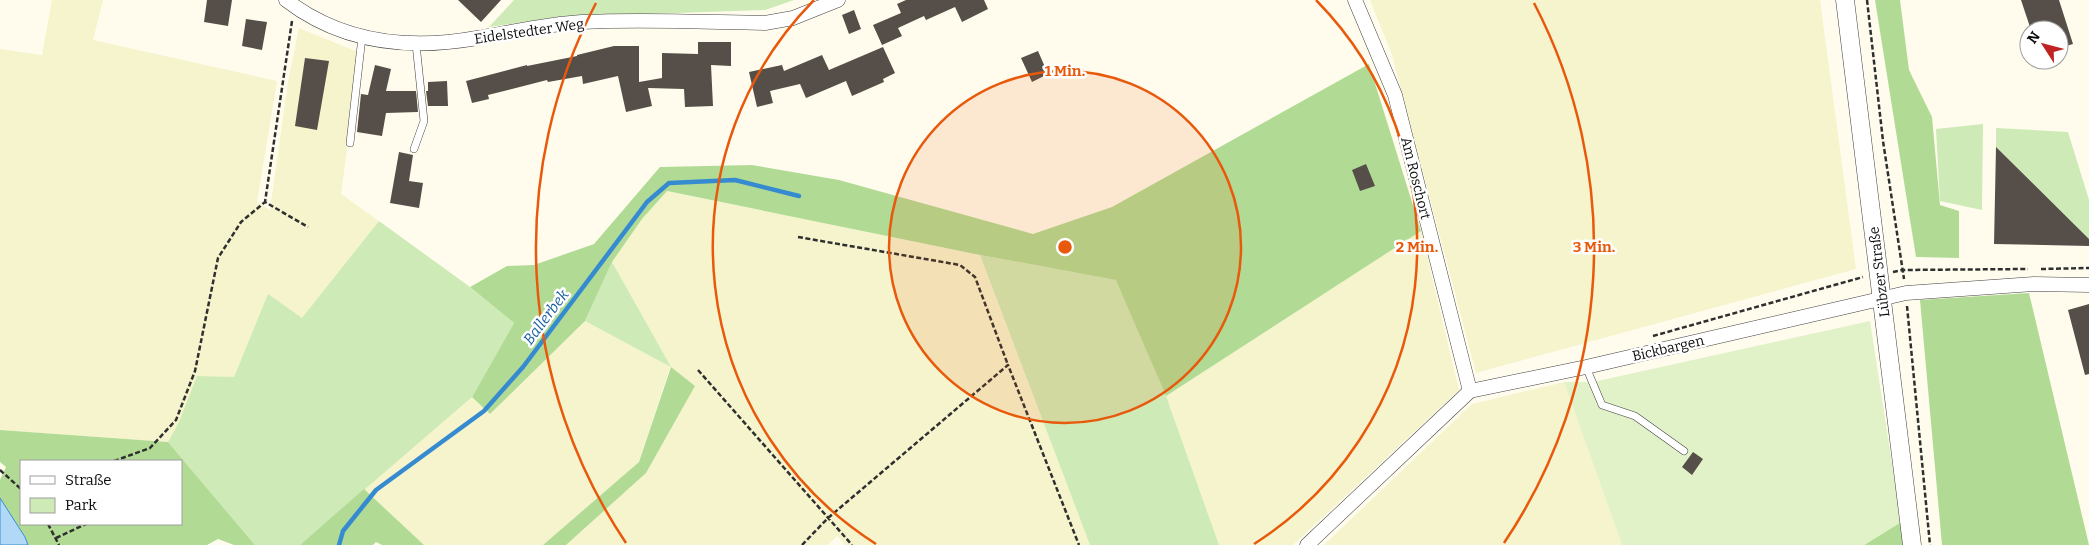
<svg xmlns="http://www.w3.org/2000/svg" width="2089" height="545" viewBox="0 0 2089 545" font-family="Bitter,serif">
<rect width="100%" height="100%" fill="#fffced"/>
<path fill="#f5f4cd" d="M52 0H103L93 40 277 81 257 202 270 210 288 82 299 28 360 53 341 194 379 221 302 319 268 295 234 377 179 423 168 442 0 430V49L42 55Z
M1370 0H1820L1856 269 1476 373 1392 55Z
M666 191 980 255 1090 545H845L837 536 828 545H566L646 473 695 386 670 367 639 462 543 545H424L364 489 472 397 490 414 585 321 670 366 612 262 642 219Z
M1421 231 1459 390 1293 545H1219L1166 396Z
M1564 382 1622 545H1324L1472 404Z"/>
<path fill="#ceeab6" d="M514 0H794L765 10 557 17 489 27Z
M1983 124 1982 210 1940 201 1936 129Z
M1996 128 2068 132 2089 200V239L1996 147Z
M379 221 470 287 514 323 472 397 300 545H255L168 442 179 422 197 376 234 377 268 294 302 318Z
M980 255 1117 280 1166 396 1219 545H1090Z
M612 262 671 367 585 321Z"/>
<path fill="#b1db95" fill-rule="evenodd" d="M1875 0H1900L1909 70 1932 117 1940 205 1959 211V258L1916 257Z
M1369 64 1421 231 1166 396 1116 280 980 255 667 191 642 219 612 262 585 321 490 414 472 397 514 323 470 287 507 266 534 265 594 244 660 167 752 165 839 180 1033 234 1112 207Z
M2029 293 2089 545H1942L1920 300Z
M671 367 695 386 646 473 566 545H543L639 462Z
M0 430 168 442 255 545H234L218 539 207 545H28L25 537 0 498V480L6 467 0 462ZM21 461H181V524H21Z
M364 489 424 545H382L376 542 373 545H300Z
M1901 522 1904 545H1864Z"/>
<path fill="#e1f1c8" d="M1870 321 1901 522 1864 545H1622L1564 382H1593Z"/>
<path fill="#b1d9f7" stroke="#368bd0" d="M0 498 25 537 28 545H0Z"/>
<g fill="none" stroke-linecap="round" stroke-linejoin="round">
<path stroke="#368bd0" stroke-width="4.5" d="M339 545 343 531 376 490 484 411 523 367 647 202 669 183 735 180 799 196"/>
</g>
<path fill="#564f49" d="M207 0H232L228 26 204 22Z
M458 0H501L481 22Z
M906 0H984L988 9 962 22 955 7 926 20 924 16 898 28 902 36 882 45 873 25 901 13 897 4Z
M2021 0H2059L2073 44 2059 48V30H2031Z
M854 10 861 29 849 34 842 15Z
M246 19 267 22 262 50 242 46Z
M698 42H731V66L711 65 713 106 685 107 684 89 648 88 652 106 626 112 618 76 583 84 582 76 548 82 547 80 488 95 489 99 472 103 466 81 527 65V66L577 56V55L614 46H639V82L662 78V53L698 54Z
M883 47 895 73 883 79 884 82 852 96 846 81 806 98 800 84 770 91 773 103 757 107 749 72 782 65 784 71 822 55 829 70Z
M1038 51 1048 74 1032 82 1021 58Z
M305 58 329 61 317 130 295 126Z
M375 65 391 69 386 91H416L418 112 386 113 382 136 357 132 361 94 368 95Z
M447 81 448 106H428L426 91H428V82Z
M1996 147 2089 239V246L1994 244Z
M399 152 413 155 409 181 423 183 419 208 390 203Z
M1366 164 1375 186 1360 191 1352 170Z
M2089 304V374L2085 375 2068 310Z
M1693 452 1703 459 1692 475 1682 467Z"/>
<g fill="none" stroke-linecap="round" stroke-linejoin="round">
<g stroke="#404040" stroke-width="8">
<path id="service" d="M350 143 362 37
M414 149 424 121 416 44
M1586 367 1602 405 1635 416 1684 451"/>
</g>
<g stroke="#404040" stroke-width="15">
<path id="minor" d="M286 0C342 43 410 50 477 38 512 32 547 24 582 22 643 19 704 22 765 23L793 18 838 0
M1355 0 1395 95 1470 391
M1307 545 1470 391 1586 367 1906 293 2034 284 2089 285"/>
</g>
<g stroke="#404040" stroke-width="19">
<path id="tertiary" d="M1845 0 1912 545"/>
</g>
<path stroke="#2f2f2f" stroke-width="2.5" stroke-dasharray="5 2.5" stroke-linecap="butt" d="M1867 0 1883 141 1904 279
M292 21 265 202 308 227
M798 237 960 265 975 277 1008 365
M2041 269 2089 268
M1893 272 1902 270 2028 269
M1907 306 1930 545
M1653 336 1863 277
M698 370 852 545
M114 461 150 448 176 420 195 371 218 258 241 222 265 202
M0 470 21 489
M48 524 59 545
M56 538 86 524
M802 545 828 518 1008 365 1079 545"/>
<use href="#service" stroke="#fff" stroke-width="7"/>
<use href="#minor" stroke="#fff" stroke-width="14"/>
<use href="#tertiary" stroke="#fff" stroke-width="18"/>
</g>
<circle cx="1065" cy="247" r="176" fill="#e8590c" fill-opacity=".12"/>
<g fill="none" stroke="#e8590c" stroke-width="2.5">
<circle cx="1065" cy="247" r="176"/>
<path d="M876 544A352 352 0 0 1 814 0M1316 0A352 352 0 0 1 1254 544"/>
<path d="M626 543A529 529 0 0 1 596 3M1534 3A529 529 0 0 1 1504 543"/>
</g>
<g text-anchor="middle" stroke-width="5" stroke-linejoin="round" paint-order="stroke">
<g font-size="14" fill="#0d0d0d" stroke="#fff">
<text transform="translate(529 31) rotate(-8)" y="5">Eidelstedter Weg</text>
<text transform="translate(1416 178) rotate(76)" y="5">Am Roschort</text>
<text transform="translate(1879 272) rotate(-97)" y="5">Lübzer Straße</text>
<text transform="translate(1668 348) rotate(-13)" y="5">Bickbargen</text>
</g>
<g font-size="15" font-style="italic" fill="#145da1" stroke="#fff">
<text transform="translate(546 317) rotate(-53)" y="5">Ballerbek</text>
</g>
</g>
<circle cx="1065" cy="247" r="8" fill="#e8590c" stroke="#fff" stroke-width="2.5"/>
<g font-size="15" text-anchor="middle" font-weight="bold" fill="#e8590c" stroke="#fff" stroke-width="5" stroke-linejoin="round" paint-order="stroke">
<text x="1065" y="76">1 Min.</text>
<text x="1417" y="252">2 Min.</text>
<text x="1594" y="252">3 Min.</text>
</g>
<rect x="20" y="460" width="162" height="65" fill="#ffffff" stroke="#9e9e9e"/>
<rect x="30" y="476" width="25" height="8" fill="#ffffff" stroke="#9e9e9e"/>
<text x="65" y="485" font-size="15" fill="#0d0d0d">Straße</text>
<rect x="30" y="498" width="25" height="15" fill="#ceeab6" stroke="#9e9e9e"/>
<text x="65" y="510" font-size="15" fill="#0d0d0d">Park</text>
<g transform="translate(2044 45) rotate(306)"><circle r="24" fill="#ffffff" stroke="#9e9e9e"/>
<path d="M0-4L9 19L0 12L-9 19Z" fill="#c02222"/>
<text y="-8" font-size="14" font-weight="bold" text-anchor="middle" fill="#0d0d0d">N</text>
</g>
</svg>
